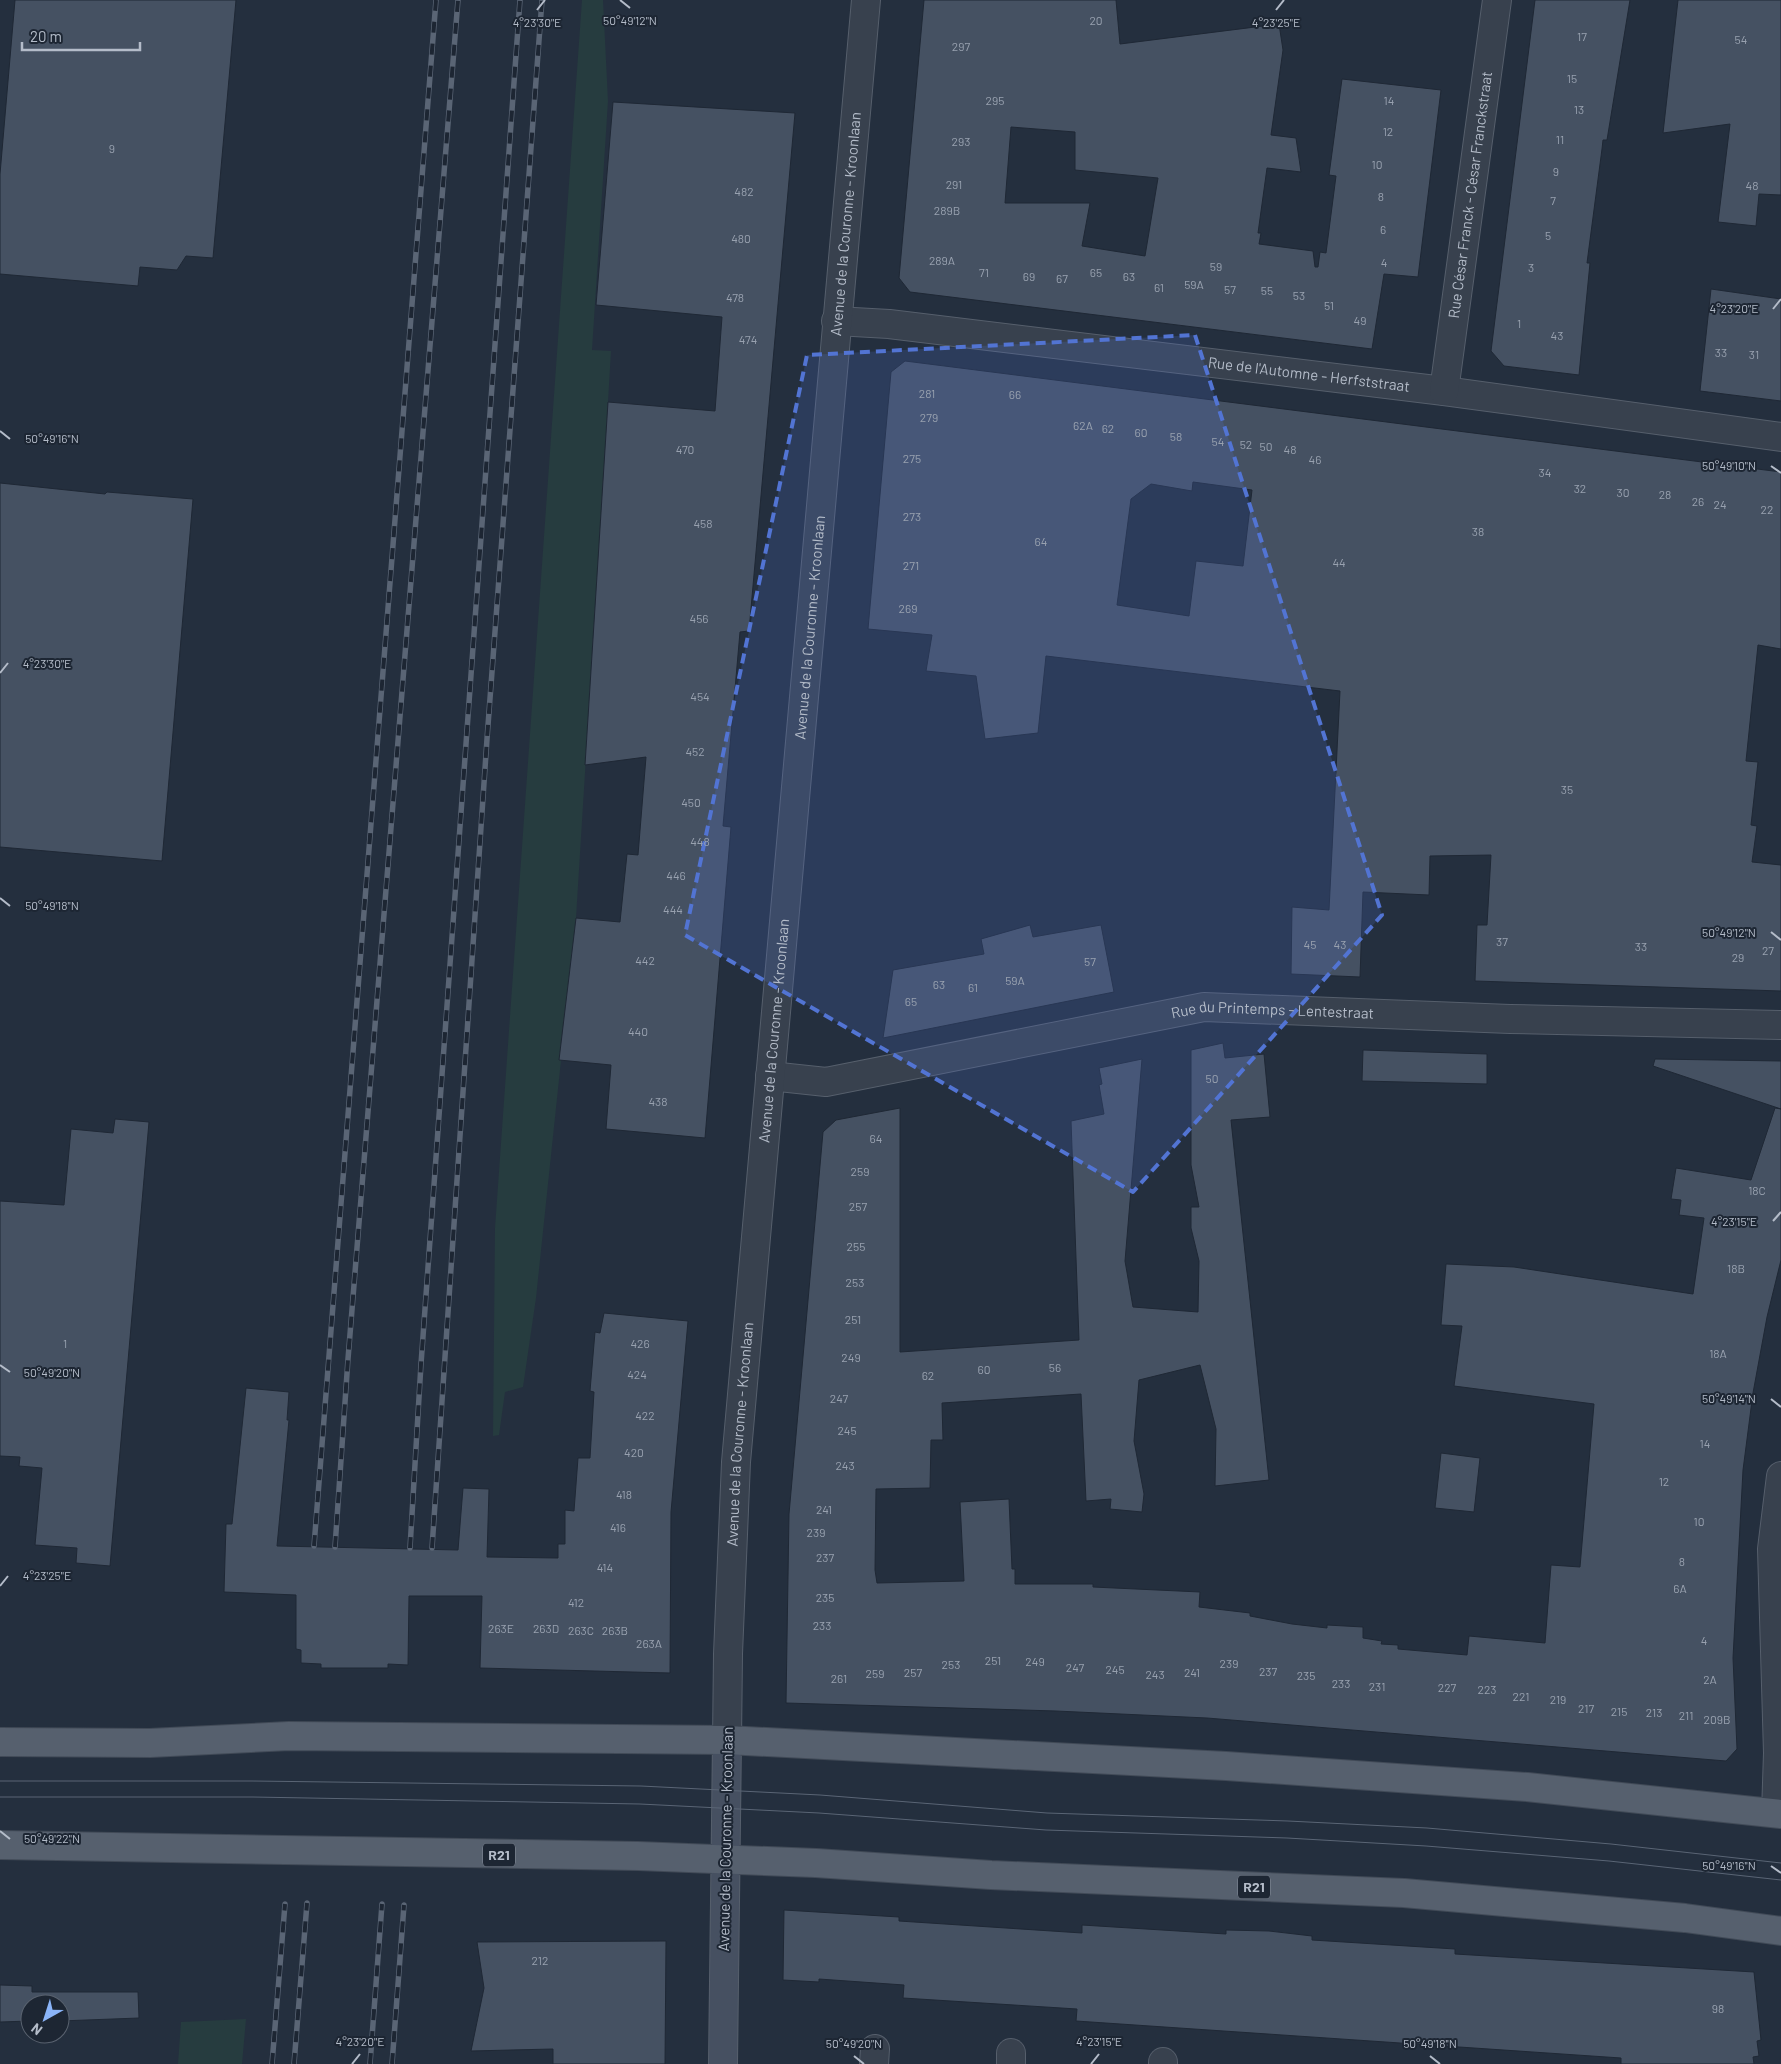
<svg xmlns="http://www.w3.org/2000/svg" width="1781" height="2064" viewBox="0 0 1781 2064" font-family="Barlow,sans-serif">
<rect width="100%" height="100%" fill="#242f3e"/>
<path fill="#263c3f" d="M582 0H603L608 101 592 350 611 351 608 402 576 918 536 1298 523 1387 505 1392 499 1435 493 1436 495 1228Z
M246 2019 242 2064H178L181 2022Z"/>
<path fill="#455162" stroke="#1f2835" fill-rule="evenodd" d="M15 0H236L213 258 186 256 177 270 140 267 138 286 0 274V174Z
M924 0H1116L1120 44 1279 24 1283 50 1271 135 1296 138 1301 172 1267 168 1258 233H1261L1259 244 1313 251 1315 267H1318L1320 252 1326 253 1336 176 1329 175 1342 79 1441 90 1418 277 1384 274 1372 349 910 292 899 278ZM1011 127 1075 132V170L1158 178 1145 256 1082 246 1090 203H1005Z
M1535 0H1630L1607 140H1603L1602 149 1587 263H1590L1579 375 1504 366 1491 351Z
M1678 0H1781V195L1759 194 1756 226 1718 222 1730 124 1663 133Z
M613 102 795 113 749 631 740 632 723 826 731 827 705 1138 606 1129 611 1065 559 1060 576 918 620 922 627 854 638 855 646 757 585 765 608 402 715 411 722 317 596 305Z
M1711 289 1781 299V401L1700 391Z
M905 361 1781 472V649L1758 645 1746 761 1758 762 1751 825 1757 826 1752 862 1781 865V991L1475 981 1477 925H1487L1491 855 1430 856 1429 895 1363 892 1360 977 1291 974 1292 907 1329 910 1340 691 1046 656 1038 733 985 739 976 676 926 671 932 635 868 629 891 372ZM1193 482 1252 490 1243 566 1196 561 1189 616 1117 605 1131 499 1151 484 1192 491Z
M0 483 105 494 107 492 193 499 162 861 0 847Z
M1030 925 1033 937 1101 925 1114 992 883 1038 893 970 984 954 981 939Z
M1223 1043 1225 1058 1264 1054 1270 1117 1231 1120 1269 1480 1215 1486 1216 1429 1200 1365 1139 1380 1134 1441 1144 1494 1142 1512 1110 1509 1111 1499 1086 1501 1081 1394 942 1403 943 1440H931L930 1488 876 1489 875 1570 877 1583 964 1581 960 1502 1009 1499 1012 1569H1015V1584H1093V1587L1200 1592 1199 1607 1250 1613V1616L1292 1624 1327 1628V1625L1363 1627V1638L1382 1641 1381 1644 1398 1645V1649L1467 1655 1469 1636 1545 1643 1551 1565 1580 1567 1594 1404 1454 1386 1462 1326 1441 1325 1446 1264 1514 1267 1693 1294 1704 1218 1679 1215 1681 1200 1671 1199 1676 1168 1751 1180 1775 1108 1781 1109V1260L1767 1317 1753 1393 1743 1470 1733 1658 1737 1749 1726 1761 1207 1718 1056 1711 786 1703 789 1514 823 1132 836 1120 900 1108V1352L1079 1340 1071 1121 1104 1114 1099 1085 1102 1084 1099 1068 1142 1059 1125 1261 1133 1307 1198 1312 1199 1261 1191 1228V1207H1199L1191 1165V1050Z
M1363 1050 1487 1054V1084L1362 1081Z
M1655 1059 1781 1061V1109L1653 1066Z
M115 1119 149 1122 110 1566 76 1563 77 1548 35 1545 42 1468 19 1466 20 1457 0 1456V1201L64 1205 71 1129 113 1133Z
M604 1313 688 1321 671 1512 670 1673 480 1668 482 1596H409L408 1665 388 1664V1668H321V1664L301 1663V1650L296 1649V1595L224 1592 226 1524H232L246 1388 289 1392 287 1420H289L277 1546 458 1550 463 1488 489 1489 487 1557 558 1558V1544H565V1510L574 1511 578 1458H590L594 1392 590 1391 595 1332 600 1333Z
M1441 1453 1480 1458 1474 1512 1435 1508Z
M784 1910 899 1917V1921L1082 1933V1925L1226 1934V1930L1269 1931 1312 1936V1940L1455 1949V1954L1754 1972 1761 2040 1757 2041 1759 2056 1753 2057 1754 2064H1621V2058L1076 2021 1077 2009 903 1998 904 1985 819 1979V1982L783 1980Z
M666 1941 665 2064H553V2049L471 2051 484 1988 477 1942Z
M0 1985 32 1986V1992H138L139 2018 60 2021V2004H30V2021L0 2022Z"/>
<g fill="none" stroke-linecap="round" stroke-linejoin="round">
<g stroke="#565f6c" stroke-width="30">
<g id="minor">
<path id="s1" d="M836 321 889 324 1444 391 1781 437"/>
<path id="s2" d="M1444 391 1497 0"/>
<path id="s3" d="M770 1076 826 1082 1204 1007 1510 1019 1781 1025"/>
<path d="M1776 1813 1778 1753 1772 1549 1781 1476"/>
<path d="M874 2064 875 2049"/>
<path d="M1011 2064V2053"/>
<path d="M1163 2064V2062"/>
</g>
</g>
<g stroke="#565f6c" stroke-width="30">
<g id="tertiary">
<path id="s4" d="M727 1740 728 1654 736 1462 866 0"/>
</g>
</g>
<g stroke="#565f6c" stroke-width="30">
<path id="secondary" d="M723 2064 727 1740"/>
</g>
<g stroke="#414a57" stroke-width="30">
<path id="primary" d="M0 1742 150 1743 289 1736 727 1740 1226 1766 1527 1787 1781 1814
M0 1845 638 1856 816 1863 991 1875 1404 1893 1685 1918 1781 1931"/>
</g>
<use href="#minor" stroke="#38414e" stroke-width="28"/>
<use href="#tertiary" stroke="#38414e" stroke-width="28"/>
<use href="#secondary" stroke="#465061" stroke-width="28"/>
<use href="#primary" stroke="#56606e" stroke-width="28"/>
<path stroke="#5a6575" stroke-width="1" d="M0 1781H252L641 1786 820 1795 1047 1813 1288 1821 1427 1828 1611 1844 1781 1863
M0 1797H253L640 1804 819 1813 1046 1830 1287 1838 1426 1846 1609 1861 1781 1880"/>
<g stroke="#5a6575" stroke-width="5.5">
<path id="rail" d="M314 1546 436 0
M335 1547 348 1359 458 0
M410 1548 421 1364 520 0
M432 1548 487 739 542 0
M272 2064 285 1904
M294 2064 307 1903
M370 2064 382 1904
M392 2064 404 1905"/>
</g>
<use href="#rail" stroke="#1d2633" stroke-width="4" stroke-dasharray="11" stroke-linecap="butt"/>
</g>
<path fill="#5274d3" fill-opacity="0.2" stroke="#5274d3" stroke-width="4" stroke-dasharray="10 6" stroke-linejoin="round" d="M1195 335 1382 915 1133 1192 685 935 807 355Z"/>
<path fill="none" stroke="#b4bcc9" stroke-width="2" d="M620 0 630 8M537 10 545 0M1276 10 1284 0M1773 309 1781 299M0 431 10 439M1771 466 1781 473M0 673 8 663M0 898 10 906M1771 932 1781 940M1773 1221 1781 1212M0 1365 10 1372M1771 1399 1781 1407M0 1586 8 1576M0 1831 10 1839M1771 1866 1781 1873M854 2056 864 2064M1430 2056 1440 2064M352 2064 360 2054M1091 2064 1099 2054"/>
<g text-anchor="middle" stroke-width="4" stroke-linejoin="round" paint-order="stroke">
<g font-size="12" fill="#98a1af">
<text x="1096" y="25">20</text>
<text x="1582" y="41">17</text>
<text x="1741" y="44">54</text>
<text x="961" y="51">297</text>
<text x="1572" y="83">15</text>
<text x="995" y="105">295</text>
<text x="1389" y="105">14</text>
<text x="1579" y="114">13</text>
<text x="1388" y="136">12</text>
<text x="1560" y="144">11</text>
<text x="961" y="146">293</text>
<text x="112" y="153">9</text>
<text x="1377" y="169">10</text>
<text x="1556" y="176">9</text>
<text x="954" y="189">291</text>
<text x="1752" y="190">48</text>
<text x="744" y="196">482</text>
<text x="1381" y="201">8</text>
<text x="1553" y="205">7</text>
<text x="947" y="215">289B</text>
<text x="1383" y="234">6</text>
<text x="1548" y="240">5</text>
<text x="741" y="243">480</text>
<text x="942" y="265">289A</text>
<text x="1384" y="267">4</text>
<text x="1216" y="271">59</text>
<text x="1531" y="272">3</text>
<text x="984" y="277">71</text>
<text x="1096" y="277">65</text>
<text x="1029" y="281">69</text>
<text x="1129" y="281">63</text>
<text x="1062" y="283">67</text>
<text x="1194" y="289">59A</text>
<text x="1159" y="292">61</text>
<text x="1230" y="294">57</text>
<text x="1267" y="295">55</text>
<text x="1299" y="300">53</text>
<text x="735" y="302">478</text>
<text x="1329" y="310">51</text>
<text x="1360" y="325">49</text>
<text x="1519" y="328">1</text>
<text x="1557" y="340">43</text>
<text x="748" y="344">474</text>
<text x="1721" y="357">33</text>
<text x="1754" y="359">31</text>
<text x="927" y="398">281</text>
<text x="1015" y="399">66</text>
<text x="929" y="422">279</text>
<text x="1083" y="430">62A</text>
<text x="1108" y="433">62</text>
<text x="1141" y="437">60</text>
<text x="1176" y="441">58</text>
<text x="1218" y="446">54</text>
<text x="1246" y="449">52</text>
<text x="1266" y="451">50</text>
<text x="685" y="454">470</text>
<text x="1290" y="454">48</text>
<text x="912" y="463">275</text>
<text x="1315" y="464">46</text>
<text x="1545" y="477">34</text>
<text x="1580" y="493">32</text>
<text x="1623" y="497">30</text>
<text x="1665" y="499">28</text>
<text x="1698" y="506">26</text>
<text x="1720" y="509">24</text>
<text x="1767" y="514">22</text>
<text x="912" y="521">273</text>
<text x="703" y="528">458</text>
<text x="1478" y="536">38</text>
<text x="1041" y="546">64</text>
<text x="1339" y="567">44</text>
<text x="911" y="570">271</text>
<text x="908" y="613">269</text>
<text x="699" y="623">456</text>
<text x="700" y="701">454</text>
<text x="695" y="756">452</text>
<text x="1567" y="794">35</text>
<text x="691" y="807">450</text>
<text x="700" y="846">448</text>
<text x="676" y="880">446</text>
<text x="673" y="914">444</text>
<text x="1502" y="946">37</text>
<text x="1310" y="949">45</text>
<text x="1340" y="949">43</text>
<text x="1641" y="951">33</text>
<text x="1768" y="955">27</text>
<text x="1738" y="962">29</text>
<text x="645" y="965">442</text>
<text x="1090" y="966">57</text>
<text x="1015" y="985">59A</text>
<text x="939" y="989">63</text>
<text x="973" y="992">61</text>
<text x="911" y="1006">65</text>
<text x="638" y="1036">440</text>
<text x="1212" y="1083">50</text>
<text x="658" y="1106">438</text>
<text x="876" y="1143">64</text>
<text x="860" y="1176">259</text>
<text x="1757" y="1195">18C</text>
<text x="858" y="1211">257</text>
<text x="856" y="1251">255</text>
<text x="1736" y="1273">18B</text>
<text x="855" y="1287">253</text>
<text x="853" y="1324">251</text>
<text x="65" y="1348">1</text>
<text x="640" y="1348">426</text>
<text x="1718" y="1358">18A</text>
<text x="851" y="1362">249</text>
<text x="1055" y="1372">56</text>
<text x="984" y="1374">60</text>
<text x="637" y="1379">424</text>
<text x="928" y="1380">62</text>
<text x="839" y="1403">247</text>
<text x="645" y="1420">422</text>
<text x="847" y="1435">245</text>
<text x="1705" y="1448">14</text>
<text x="634" y="1457">420</text>
<text x="845" y="1470">243</text>
<text x="1664" y="1486">12</text>
<text x="624" y="1499">418</text>
<text x="824" y="1514">241</text>
<text x="1699" y="1526">10</text>
<text x="618" y="1532">416</text>
<text x="816" y="1537">239</text>
<text x="825" y="1562">237</text>
<text x="1682" y="1566">8</text>
<text x="605" y="1572">414</text>
<text x="1680" y="1593">6A</text>
<text x="825" y="1602">235</text>
<text x="576" y="1607">412</text>
<text x="822" y="1630">233</text>
<text x="501" y="1633">263E</text>
<text x="546" y="1633">263D</text>
<text x="581" y="1635">263C</text>
<text x="615" y="1635">263B</text>
<text x="1704" y="1645">4</text>
<text x="649" y="1648">263A</text>
<text x="993" y="1665">251</text>
<text x="1035" y="1666">249</text>
<text x="1229" y="1668">239</text>
<text x="951" y="1669">253</text>
<text x="1075" y="1672">247</text>
<text x="1115" y="1674">245</text>
<text x="1268" y="1676">237</text>
<text x="913" y="1677">257</text>
<text x="1192" y="1677">241</text>
<text x="875" y="1678">259</text>
<text x="1155" y="1679">243</text>
<text x="1306" y="1680">235</text>
<text x="839" y="1683">261</text>
<text x="1710" y="1684">2A</text>
<text x="1341" y="1688">233</text>
<text x="1377" y="1691">231</text>
<text x="1447" y="1692">227</text>
<text x="1487" y="1694">223</text>
<text x="1521" y="1701">221</text>
<text x="1558" y="1704">219</text>
<text x="1586" y="1713">217</text>
<text x="1619" y="1716">215</text>
<text x="1654" y="1717">213</text>
<text x="1686" y="1720">211</text>
<text x="1717" y="1724">209B</text>
<text x="540" y="1965">212</text>
<text x="1718" y="2013">98</text>
</g>
<g fill="#1d2633" stroke="#878f9c" stroke-width="1">
<rect x="483" y="1843.5" width="32" height="23" rx="4"/>
<rect x="1238" y="1875.5" width="32" height="23" rx="4"/>
</g>
<g font-size="14" font-weight="bold" fill="#b4bcc9">
<text x="499" y="1860">R21</text>
<text x="1254" y="1892">R21</text>
</g>
<g font-size="15" fill="#b4bcc9" stroke="#1d2633">
<text dy="5" stroke="none"><textPath href="#s2" startOffset="198">Rue César Franck - César Franckstraat</textPath></text>
<text dy="5" stroke="none"><textPath href="#s4" startOffset="1521">Avenue de la Couronne - Kroonlaan</textPath></text>
<text dy="5" stroke="none"><textPath href="#s1" startOffset="476">Rue de l'Automne - Herfststraat</textPath></text>
<text dy="5" stroke="none"><textPath href="#s4" startOffset="1116">Avenue de la Couronne - Kroonlaan</textPath></text>
<text dy="5" stroke="none"><textPath href="#s3" startOffset="510">Rue du Printemps - Lentestraat</textPath></text>
<text dy="5" stroke="none"><textPath href="#s4" startOffset="711">Avenue de la Couronne - Kroonlaan</textPath></text>
<text dy="5" stroke="none"><textPath href="#s4" startOffset="306">Avenue de la Couronne - Kroonlaan</textPath></text>
<text transform="translate(726 1839) rotate(-89)" y="5">Avenue de la Couronne - Kroonlaan</text>
</g>
</g>
<g font-size="12" text-anchor="middle" fill="#b4bcc9" stroke="#1d2633" stroke-width="4" stroke-linejoin="round" paint-order="stroke">
<text x="630" y="25">50°49'12"N</text>
<text x="537" y="27">4°23'30"E</text>
<text x="1276" y="27">4°23'25"E</text>
<text x="1734" y="313">4°23'20"E</text>
<text x="52" y="443">50°49'16"N</text>
<text x="1729" y="470">50°49'10"N</text>
<text x="47" y="668">4°23'30"E</text>
<text x="52" y="910">50°49'18"N</text>
<text x="1729" y="937">50°49'12"N</text>
<text x="1734" y="1226">4°23'15"E</text>
<text x="52" y="1377">50°49'20"N</text>
<text x="1729" y="1403">50°49'14"N</text>
<text x="47" y="1580">4°23'25"E</text>
<text x="52" y="1843">50°49'22"N</text>
<text x="1729" y="1870">50°49'16"N</text>
<text x="360" y="2046">4°23'20"E</text>
<text x="1099" y="2046">4°23'15"E</text>
<text x="854" y="2048">50°49'20"N</text>
<text x="1430" y="2048">50°49'18"N</text>
</g>
<g transform="translate(45 2019) rotate(219)"><circle r="24" fill="#1d2633" stroke="#59626f"/>
<path d="M0-4L9 19L0 12L-9 19Z" fill="#8ab4f8"/>
<text y="-8" font-size="14" font-weight="bold" text-anchor="middle" fill="#b4bcc9">N</text>
</g>
<path d="M22 42v8h118v-8" fill="none" stroke="#b4bcc9" stroke-width="2.5"/>
<text x="30" y="42" font-size="15" fill="#b4bcc9" stroke="#1d2633" stroke-width="4" paint-order="stroke">20 m</text>
</svg>
